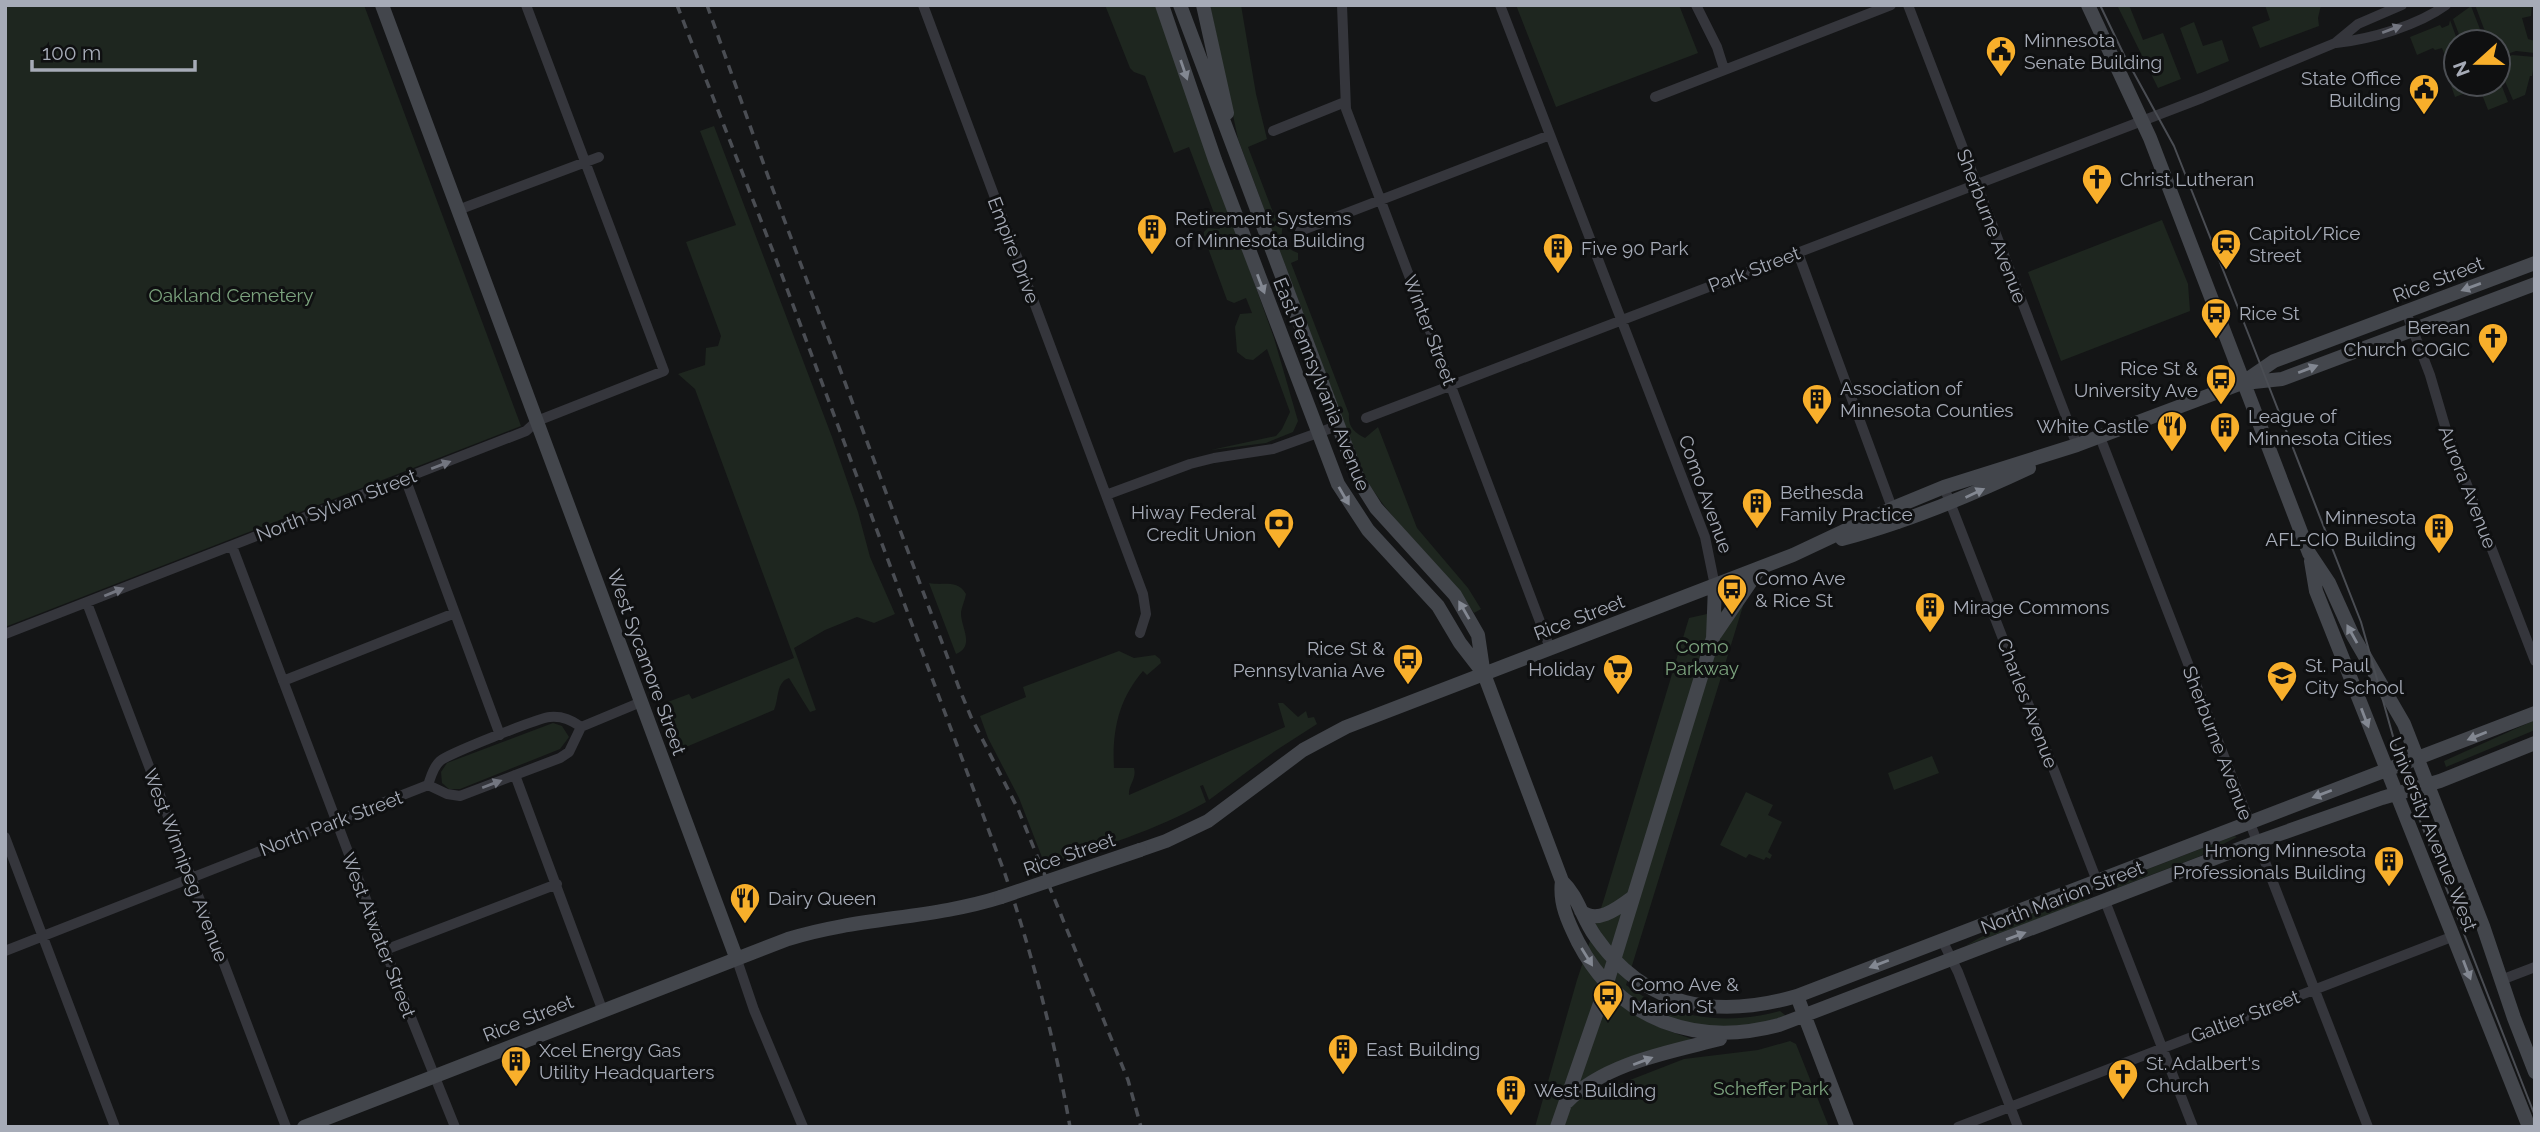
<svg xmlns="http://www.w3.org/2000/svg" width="2540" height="1132" viewBox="0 0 2540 1132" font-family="Raleway,sans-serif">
<rect width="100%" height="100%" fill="#141516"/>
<path fill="#1e261f" d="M5 5H364L521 426 5 627Z
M1105 5H1155L1274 338 1298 421 1293 432 1266 443 1211 450 1276 436 1282 429 1290 412 1267 349 1253 360 1246 359 1237 352 1235 327 1240 314 1252 313 1246 298 1234 303 1227 300 1204 237V232L1208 228 1220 229 1189 147 1174 153 1145 76 1134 72 1130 68Z
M1210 5H1241L1256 94 1267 139 1248 147 1274 215 1282 213C1287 229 1271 242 1298 253V260L1291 263 1349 414C1348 427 1354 432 1365 438L1378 427 1417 528 1468 588 1481 609 1474 613C1442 563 1393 527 1363 474L1238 139Z
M1516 5H1679L1698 53 1556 107Z
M2117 5H2129L2143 40 2163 33 2181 79 2158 88Z
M2265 5H2321L2318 18 2319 26 2260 48 2252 27 2270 20Z
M2475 5H2532L2531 16 2522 18 2528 39 2535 41V53L2516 51 2498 57V42H2489Z
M2471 6 2485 42H2462L2453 19Z
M2450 20 2458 42H2456V84H2474L2476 89 2455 97 2449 80 2453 77 2442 48 2435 50 2433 48 2417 55 2410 37 2440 25 2442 28 2449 25Z
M2194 22 2203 46 2222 40 2229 61 2197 74 2180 28Z
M2512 55 2535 57 2532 76H2530L2525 95 2513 100 2498 65V61Z
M2498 76 2508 102 2488 110 2478 84H2498Z
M714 126 832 437 858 512 870 557 895 614 874 623 857 617 825 630 794 648 816 710 810 712 789 678C776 682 779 699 774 710L674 752 657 706 689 694 692 699 794 658 695 389 678 374 705 365 706 348 718 346 721 336 686 242 736 225 700 131Z
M2162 220 2188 284 2190 311 2061 361 2028 272Z
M929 583C943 586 957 579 966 594 965 600 962 606 961 612 960 626 976 646 956 654Z
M1743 606 1626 985C1671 1019 1726 1026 1780 1011L1785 1015 1784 1017C1766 1021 1744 1029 1725 1028 1687 1028 1654 1012 1624 991L1620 1004C1641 1022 1666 1030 1692 1039L1601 1072 1594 1094 1684 1059 1758 1050 1790 1041 1796 1044 1829 1127H1535L1577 980 1604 899 1689 618Z
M1119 651 1134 658 1155 655 1160 659 1161 663 1147 675 1143 671C1118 700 1112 732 1114 768H1134C1137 779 1128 785 1129 795L1285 727 1278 703H1283L1298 717 1306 711 1308 718 1314 717 1317 724 1275 751 1209 800 1203 785 1200 786 1206 802C1155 831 1100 847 1045 865L1019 798 988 738 980 716 1026 697 1023 687Z
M2535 720V730L2446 767 2444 761Z
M553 723 562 726 569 737 560 749 460 789H449L442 783 441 772 447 763Z
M1932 756 1939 773 1894 790 1888 773Z
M1746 792 1773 805 1768 815 1782 822 1768 852 1772 855 1770 859 1766 857 1764 860 1749 854 1746 858 1720 845Z
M2234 836 2237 837 2198 857 2117 888V881Z
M2084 893 2087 901 1965 946 2012 920Z"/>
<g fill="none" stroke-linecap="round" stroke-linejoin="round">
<path stroke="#35363c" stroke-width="10" d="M923 5 1106 495 1190 464 1214 458 1273 449 1337 426
M1342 5 1346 109 1550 648
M1500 5 1705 537 1715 586
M1696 5 1717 47 1724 69
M1908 5 2077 445
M2336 43C2371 39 2417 26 2446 5
M1655 97 1891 5
M1273 131 1345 102
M458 210 599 157
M1300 231 1550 135
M1798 253 1898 524
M2406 312 2430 375 2447 433 2535 661
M1366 418 2202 98 2335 43 2358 24 2402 5
M2100 437 2368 1127
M405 478 500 735
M1944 487 2097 881
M1106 495 1143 594 1146 614 1140 633
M232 546 408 1010 455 1127
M87 603 286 1127
M5 634 526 431 537 421 664 371 526 5
M283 681 455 613
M515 775 602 1009
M428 785 447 794 460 796 560 758 569 752 581 727 641 702
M428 785C431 777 433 767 440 761 448 754 538 718 550 717 563 716 571 720 581 727
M5 837 115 1127
M2105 901 2193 1127
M1942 940 1958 972 2018 1127
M385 950 557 884
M5 951 428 785
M736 957 754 1010 803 1127
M2501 980 2535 967
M1958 1127 2454 936"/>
<path stroke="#43464c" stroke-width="14" d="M382 5 736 957
M1162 5 1215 160 1338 484 1368 530 1438 606 1460 643 1484 674 1562 881C1578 896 1582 918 1595 936 1646 1009 1717 1019 1797 996L2535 713
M1180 5 1359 481 1376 508 1455 595 1478 635 1483 669
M1203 5 1227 113
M2088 5 2150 138 2309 553 2329 583 2352 634 2404 724 2483 926 2514 1018 2535 1072
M2244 383 2282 379 2535 284
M1842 539C1907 522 1967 497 2029 468
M2311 561 2316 591 2529 1127
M1715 634 1760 568
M1140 850 1166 841 1208 821 1303 750 1346 727 1793 555 1893 508 1944 487 2077 445 2242 383 2274 361 2535 263
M1562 881C1559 903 1568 922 1578 942 1619 1021 1696 1047 1779 1025L2257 842 2382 798 2440 781 2535 743
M1581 911C1597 925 1618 908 1633 897
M1797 996 1847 1127
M1567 1102C1604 1063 1670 1052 1720 1039
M304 1127 788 939C858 917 932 919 1001 897
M1557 1127 1607 983 1713 638 1715 586"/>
<path stroke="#4a4d53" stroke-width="2" d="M2100 5 2124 55 2174 146 2250 338 2361 622 2408 790 2535 1116"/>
<path stroke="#4a4d53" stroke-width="3.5" stroke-dasharray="9 7" stroke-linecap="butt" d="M677 5 774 254 1005 874C1033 957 1055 1041 1070 1127
M707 5 769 179 959 688 971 717 1018 809 1128 1080 1141 1127"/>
<path stroke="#43464c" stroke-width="14" d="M1001 897 1140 850"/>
</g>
<defs><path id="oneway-solid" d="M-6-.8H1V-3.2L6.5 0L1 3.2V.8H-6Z" transform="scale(1.75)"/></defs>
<g fill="#737680">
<use href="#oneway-solid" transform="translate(2392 29) rotate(-21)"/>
<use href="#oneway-solid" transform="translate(441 465) rotate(-21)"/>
<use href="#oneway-solid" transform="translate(114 592) rotate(-22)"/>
<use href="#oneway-solid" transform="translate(492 784) rotate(-21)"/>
</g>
<g fill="#838892">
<use href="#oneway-solid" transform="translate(1184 70) rotate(71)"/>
<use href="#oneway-solid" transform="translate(1261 284) rotate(69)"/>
<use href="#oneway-solid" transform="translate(2471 287) rotate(160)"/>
<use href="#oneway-solid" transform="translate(2308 369) rotate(-21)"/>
<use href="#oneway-solid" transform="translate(1975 493) rotate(-25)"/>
<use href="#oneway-solid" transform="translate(1344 496) rotate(60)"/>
<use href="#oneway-solid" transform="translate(1464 610) rotate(-120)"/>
<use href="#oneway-solid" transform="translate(2352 634) rotate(-119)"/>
<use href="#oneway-solid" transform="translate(2365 718) rotate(69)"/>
<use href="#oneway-solid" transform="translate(2477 736) rotate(158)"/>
<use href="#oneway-solid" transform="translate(2322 794) rotate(159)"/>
<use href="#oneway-solid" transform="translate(2016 936) rotate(-20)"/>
<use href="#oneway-solid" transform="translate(1587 957) rotate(58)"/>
<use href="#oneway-solid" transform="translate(1879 964) rotate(159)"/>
<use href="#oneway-solid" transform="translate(2467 970) rotate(69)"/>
<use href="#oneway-solid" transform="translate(1643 1061) rotate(-21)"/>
</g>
<defs>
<g id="civic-pin" transform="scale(1.575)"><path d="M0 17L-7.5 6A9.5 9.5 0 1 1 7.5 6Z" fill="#f8af2b" stroke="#0f1011"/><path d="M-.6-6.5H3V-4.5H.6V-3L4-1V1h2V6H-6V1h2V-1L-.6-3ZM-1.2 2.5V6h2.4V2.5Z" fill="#111"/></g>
<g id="church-pin" transform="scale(1.575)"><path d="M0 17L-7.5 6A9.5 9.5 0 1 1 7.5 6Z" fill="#f8af2b" stroke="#0f1011"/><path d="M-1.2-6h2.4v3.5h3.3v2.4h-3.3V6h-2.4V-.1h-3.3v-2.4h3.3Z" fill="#111"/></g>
<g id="building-pin" transform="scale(1.575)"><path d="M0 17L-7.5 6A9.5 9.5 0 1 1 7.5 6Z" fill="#f8af2b" stroke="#0f1011"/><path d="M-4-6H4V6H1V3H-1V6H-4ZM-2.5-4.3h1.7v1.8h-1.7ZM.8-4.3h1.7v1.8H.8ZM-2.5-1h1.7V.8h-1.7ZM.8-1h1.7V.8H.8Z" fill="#111"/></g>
<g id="station-pin" transform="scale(1.575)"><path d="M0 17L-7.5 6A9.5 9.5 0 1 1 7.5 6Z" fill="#f8af2b" stroke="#0f1011"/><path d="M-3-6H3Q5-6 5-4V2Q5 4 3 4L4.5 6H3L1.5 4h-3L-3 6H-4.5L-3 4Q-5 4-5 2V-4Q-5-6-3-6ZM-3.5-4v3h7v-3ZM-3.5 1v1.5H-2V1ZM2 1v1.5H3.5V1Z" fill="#111"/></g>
<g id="bus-pin" transform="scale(1.575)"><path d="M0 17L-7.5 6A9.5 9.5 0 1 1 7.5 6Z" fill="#f8af2b" stroke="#0f1011"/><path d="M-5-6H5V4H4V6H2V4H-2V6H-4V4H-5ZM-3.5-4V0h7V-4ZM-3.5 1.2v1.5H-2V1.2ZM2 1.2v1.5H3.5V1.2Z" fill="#111"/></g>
<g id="restaurant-pin" transform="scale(1.575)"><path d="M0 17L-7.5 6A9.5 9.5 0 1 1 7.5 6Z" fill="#f8af2b" stroke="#0f1011"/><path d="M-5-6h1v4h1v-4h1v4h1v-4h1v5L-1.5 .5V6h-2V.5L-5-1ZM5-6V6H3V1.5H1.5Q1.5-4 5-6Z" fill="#111"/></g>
<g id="bank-pin" transform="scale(1.575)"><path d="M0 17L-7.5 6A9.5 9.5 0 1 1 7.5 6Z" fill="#f8af2b" stroke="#0f1011"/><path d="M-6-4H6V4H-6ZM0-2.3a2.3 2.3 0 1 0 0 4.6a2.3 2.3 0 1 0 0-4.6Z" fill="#111"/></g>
<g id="supermarket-pin" transform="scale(1.575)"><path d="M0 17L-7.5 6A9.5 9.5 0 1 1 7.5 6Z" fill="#f8af2b" stroke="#0f1011"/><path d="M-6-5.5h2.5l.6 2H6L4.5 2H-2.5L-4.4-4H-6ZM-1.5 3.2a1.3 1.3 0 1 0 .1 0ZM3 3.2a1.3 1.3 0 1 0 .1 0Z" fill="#111"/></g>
<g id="school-pin" transform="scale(1.575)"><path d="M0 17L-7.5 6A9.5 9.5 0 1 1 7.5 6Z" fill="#f8af2b" stroke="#0f1011"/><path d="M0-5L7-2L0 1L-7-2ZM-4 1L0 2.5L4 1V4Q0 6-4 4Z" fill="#111"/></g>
</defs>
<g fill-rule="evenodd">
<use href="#civic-pin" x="2001" y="51"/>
<use href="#civic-pin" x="2424" y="89"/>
<use href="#church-pin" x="2097" y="179"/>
<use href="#building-pin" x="1152" y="229"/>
<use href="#station-pin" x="2226" y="244"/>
<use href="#building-pin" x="1558" y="248"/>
<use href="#bus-pin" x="2216" y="313"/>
<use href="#church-pin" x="2493" y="338"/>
<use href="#bus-pin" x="2221" y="379"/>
<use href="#building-pin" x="1817" y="399"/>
<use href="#restaurant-pin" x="2172" y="426"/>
<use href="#building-pin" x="2225" y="427"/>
<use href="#building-pin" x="1757" y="503"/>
<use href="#bank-pin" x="1279" y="523"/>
<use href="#building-pin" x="2439" y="528"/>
<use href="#bus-pin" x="1732" y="589"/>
<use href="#building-pin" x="1930" y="607"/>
<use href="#bus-pin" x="1408" y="659"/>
<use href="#supermarket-pin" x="1618" y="669"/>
<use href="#school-pin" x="2282" y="676"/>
<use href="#building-pin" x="2389" y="861"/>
<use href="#restaurant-pin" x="745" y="898"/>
<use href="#bus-pin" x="1608" y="995"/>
<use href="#building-pin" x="1343" y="1049"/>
<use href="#building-pin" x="516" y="1061"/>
<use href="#church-pin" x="2123" y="1074"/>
<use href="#building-pin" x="1511" y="1090"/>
</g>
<g text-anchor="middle" stroke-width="6" stroke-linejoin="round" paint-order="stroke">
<g font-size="19" fill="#a6abb7" stroke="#0f1011" text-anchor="start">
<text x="2024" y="47">Minnesota<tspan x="2024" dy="22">Senate Building</tspan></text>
<text x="2401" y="85" text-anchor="end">State Office<tspan x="2401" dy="22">Building</tspan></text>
<text x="2120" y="186">Christ Lutheran</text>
<text x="1175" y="225">Retirement Systems<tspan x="1175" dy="22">of Minnesota Building</tspan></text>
<text x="2249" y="240">Capitol/Rice<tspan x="2249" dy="22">Street</tspan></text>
<text x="1581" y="255">Five 90 Park</text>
<text x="2239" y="320">Rice St</text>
<text x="2470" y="334" text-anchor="end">Berean<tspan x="2470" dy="22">Church COGIC</tspan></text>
<text x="2198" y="375" text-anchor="end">Rice St &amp;<tspan x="2198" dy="22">University Ave</tspan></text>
<text x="1840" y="395">Association of<tspan x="1840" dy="22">Minnesota Counties</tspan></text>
<text x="2248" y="423">League of<tspan x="2248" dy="22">Minnesota Cities</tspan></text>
<text x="2149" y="433" text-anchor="end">White Castle</text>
<text x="1780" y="499">Bethesda<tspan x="1780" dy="22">Family Practice</tspan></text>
<text x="1256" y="519" text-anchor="end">Hiway Federal<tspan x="1256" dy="22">Credit Union</tspan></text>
<text x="2416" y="524" text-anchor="end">Minnesota<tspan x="2416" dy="22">AFL-CIO Building</tspan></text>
<text x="1755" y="585">Como Ave<tspan x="1755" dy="22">&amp; Rice St</tspan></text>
<text x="1953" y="614">Mirage Commons</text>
<text x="1385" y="655" text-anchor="end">Rice St &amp;<tspan x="1385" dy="22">Pennsylvania Ave</tspan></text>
<text x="2305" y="672">St. Paul<tspan x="2305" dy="22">City School</tspan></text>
<text x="1595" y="676" text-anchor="end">Holiday</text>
<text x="2366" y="857" text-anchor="end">Hmong Minnesota<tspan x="2366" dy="22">Professionals Building</tspan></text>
<text x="768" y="905">Dairy Queen</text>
<text x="1631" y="991">Como Ave &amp;<tspan x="1631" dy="22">Marion St</tspan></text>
<text x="1366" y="1056">East Building</text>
<text x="539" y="1057">Xcel Energy Gas<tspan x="539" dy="22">Utility Headquarters</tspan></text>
<text x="2146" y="1070">St. Adalbert's<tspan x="2146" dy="22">Church</tspan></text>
<text x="1534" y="1097">West Building</text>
</g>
<g font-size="19" fill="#a6abb7" stroke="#0f1011">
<text transform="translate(1992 226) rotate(69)" y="7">Sherburne Avenue</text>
<text transform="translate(1014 250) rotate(69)" y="7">Empire Drive</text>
<text transform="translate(1754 269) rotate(-21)" y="7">Park Street</text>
<text transform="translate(2438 279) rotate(-21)" y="7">Rice Street</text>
<text transform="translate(1430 330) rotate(69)" y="7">Winter Street</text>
<text transform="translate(1322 384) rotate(68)" y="7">East Pennsylvania Avenue</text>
<text transform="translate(2468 487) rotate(69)" y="7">Aurora Avenue</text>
<text transform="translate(1706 494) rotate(70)" y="7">Como Avenue</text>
<text transform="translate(336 505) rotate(-21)" y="7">North Sylvan Street</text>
<text transform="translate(1579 617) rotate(-21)" y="7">Rice Street</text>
<text transform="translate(647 662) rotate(70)" y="7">West Sycamore Street</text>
<text transform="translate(2028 703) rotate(69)" y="7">Charles Avenue</text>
<text transform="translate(2218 743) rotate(69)" y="7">Sherburne Avenue</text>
<text transform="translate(331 823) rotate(-21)" y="7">North Park Street</text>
<text transform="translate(2433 834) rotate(68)" y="7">University Avenue West</text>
<text transform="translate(1069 854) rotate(-19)" y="7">Rice Street</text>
<text transform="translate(186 865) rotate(69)" y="7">West Winnipeg Avenue</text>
<text transform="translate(2062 897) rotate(-21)" y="7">North Marion Street</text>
<text transform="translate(379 935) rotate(69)" y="7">West Atwater Street</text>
<text transform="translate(2245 1016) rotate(-21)" y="7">Galtier Street</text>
<text transform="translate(528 1018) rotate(-22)" y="7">Rice Street</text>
</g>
<g font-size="19" fill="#7ca37e" stroke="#0f1011">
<text x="231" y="302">Oakland Cemetery</text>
<text x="1702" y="653">Como<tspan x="1702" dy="22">Parkway</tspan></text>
<text x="1771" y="1095">Scheffer Park</text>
</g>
</g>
<rect width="2540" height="1132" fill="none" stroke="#a6abb7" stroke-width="14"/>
<g transform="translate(2477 63) rotate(249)"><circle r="33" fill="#0f1011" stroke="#4b4e53" stroke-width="2"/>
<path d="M0-5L12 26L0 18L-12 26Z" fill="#f8af2b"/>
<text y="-10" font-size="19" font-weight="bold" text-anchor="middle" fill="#a6abb7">N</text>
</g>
<path d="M32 60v10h163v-10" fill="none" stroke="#a6abb7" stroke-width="3.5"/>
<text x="42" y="60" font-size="21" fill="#a6abb7" stroke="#0f1011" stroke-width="5" paint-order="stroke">100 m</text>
</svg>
